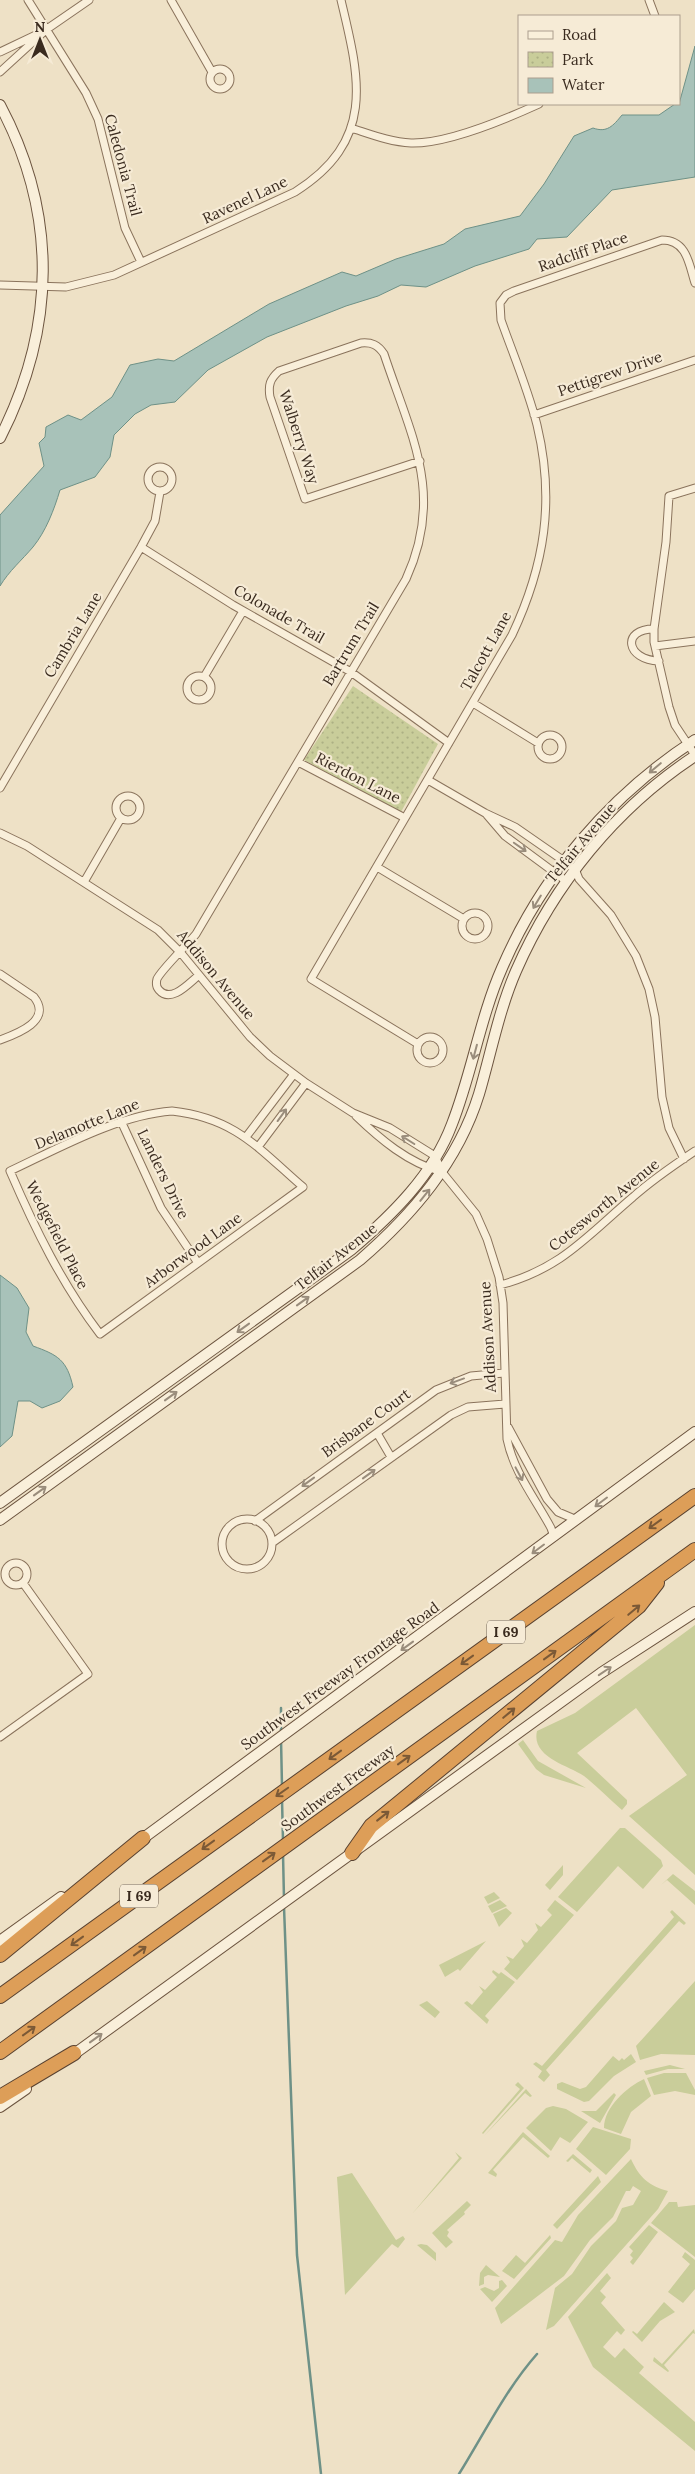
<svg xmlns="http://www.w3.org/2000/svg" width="695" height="2474" viewBox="0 0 695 2474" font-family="Lora,serif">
<defs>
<pattern id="park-dots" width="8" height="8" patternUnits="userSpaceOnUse" patternTransform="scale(1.25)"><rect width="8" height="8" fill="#c9cd9a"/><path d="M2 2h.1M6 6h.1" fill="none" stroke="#adb084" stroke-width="1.8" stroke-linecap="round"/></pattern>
</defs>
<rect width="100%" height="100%" fill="#eee1c6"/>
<path fill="#c9cd9a" d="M695 1625V1875L629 1816 687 1775 636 1708 577 1753 627 1800V1804L622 1810C609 1799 597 1786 584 1776 567 1765 531 1757 537 1731L575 1713Z
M523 1740 538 1761 586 1788 544 1775 536 1769 518 1744Z
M620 1828H625L661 1860 663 1866 643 1889 618 1866 577 1912 558 1897Z
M563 1865V1875L550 1890 545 1885Z
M673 1874 695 1891V1905L667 1880 661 1885Z
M494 1892 500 1898 488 1904 484 1897Z
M500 1900 507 1906 492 1913 488 1906Z
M555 1900 574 1915 517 1980 504 1969 510 1962 506 1956 513 1959 524 1946 521 1939 527 1943 538 1930 535 1923 541 1927 552 1915 547 1910Z
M506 1908 512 1913 499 1927 493 1914Z
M672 1910 686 1923 684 1925 679 1921 546 2070 550 2075 544 2082 538 2077 542 2071 533 2064 536 2062 542 2066 674 1917 670 1912Z
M486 1941 460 1971 458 1969 445 1977 439 1965Z
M493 1970 499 1974 501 1972 515 1982 485 2016 489 2020 487 2024 464 2003 467 2001 472 2005 483 1992 479 1986 485 1990 497 1977 492 1972Z
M695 1981V2055L661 2054 640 2060 636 2046Z
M427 2001 440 2012 435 2018 419 2005Z
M631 2054 636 2062 614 2076 589 2101 584 2102 557 2089V2084L562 2082 580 2089 586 2087 613 2056 619 2061 622 2058 624 2060Z
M670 2065 685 2069H668L646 2075 644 2071Z
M664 2073H686L695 2090V2095L675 2091 654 2095 647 2078Z
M644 2079 651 2096 631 2112 621 2134 604 2128C604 2107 627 2087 644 2079Z
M518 2082 524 2088 483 2134 482 2133 520 2089 515 2085Z
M526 2089 532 2096 530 2097 525 2093 484 2136Z
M614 2093 616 2095 600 2123 581 2111H596Z
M553 2106 566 2109 588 2122 570 2143 560 2137 551 2151 526 2128 546 2108Z
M593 2127 631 2139 630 2149 606 2175 576 2149Z
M523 2132 550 2156 548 2158 523 2137 493 2170 497 2174 496 2177 488 2173Z
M455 2152 462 2158 412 2214 459 2158Z
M573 2154 592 2170 590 2173 572 2158 568 2162 566 2161Z
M631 2159C639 2177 649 2186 668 2191L658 2209 554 2326 546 2330 555 2288 572 2274 591 2246 616 2221 622 2208 633 2205 641 2191 633 2186 630 2191H626L613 2217 590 2240 564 2276 501 2324 495 2308 555 2240 562 2242 578 2215Z
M352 2173 396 2240 403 2236 405 2239 398 2248 392 2244 345 2295 337 2177Z
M598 2176 601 2182 557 2229 553 2225Z
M467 2201 471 2205 464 2212 465 2214 447 2230 449 2232 447 2236 453 2242 446 2248 432 2233Z
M669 2202H677L678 2207 695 2205V2257L651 2223Z
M649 2225 658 2232 633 2265 630 2262 633 2258 630 2255 633 2251 629 2247Z
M550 2235 551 2238 514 2279 502 2271 516 2255 525 2263Z
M421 2244 427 2245 436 2253V2261L417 2245Z
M685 2252 695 2260V2289L683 2303 668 2292 690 2264 682 2257Z
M486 2265 500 2277 488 2275 484 2277V2284L479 2286 480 2273Z
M607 2273 611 2278 600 2291 606 2297 601 2303 625 2330 621 2335 617 2331 603 2347 615 2358 624 2348 644 2367 639 2373 695 2422V2451L593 2367 568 2317Z
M502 2280 507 2286 492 2302 480 2289 485 2287 494 2291 499 2288V2281Z
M664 2302 675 2312 660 2321 642 2342 632 2332 633 2331 637 2334Z
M694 2329 695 2334 693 2333 664 2365 669 2371 668 2372 653 2361 654 2357 662 2364Z"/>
<path fill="url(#park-dots)" d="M353 686 438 744 401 812 304 760Z"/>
<path fill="#a8c2b9" stroke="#6e9187" d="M695 46V177L612 190 567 237 537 239 529 249 475 266 426 287 401 285 378 296 346 306 267 337 208 370 175 402 151 405 135 414 114 435 110 457 95 477 60 490C54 510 46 531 33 547 22 560 9 571 0 586V515L44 466 39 443 45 437 46 427 68 415 81 420 112 397 130 365 158 359 174 361 269 304 342 272 356 276 396 259 444 244 465 229 520 216 544 184 574 136 593 128C607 133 613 126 622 115H659L675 104H679Z
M0 1275 17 1288 29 1308 26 1332 33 1346C58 1355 67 1360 73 1387L60 1401 42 1408 30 1401H18L12 1436 0 1447Z"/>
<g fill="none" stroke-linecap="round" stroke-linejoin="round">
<path stroke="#6e9187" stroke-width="2.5" d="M281 1708V1731
M281 1739 282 1786
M282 1799 283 1841
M283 1854 284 1899
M284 1907 297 2255 321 2474
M459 2474C484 2434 506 2389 537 2354"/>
<g stroke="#8a735c" stroke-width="9">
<path id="street" d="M28 0 86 93 98 119 125 228 141 262
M171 0 212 72
M649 0 655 16
M0 52 40 33
M210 79a10 10 0 1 1 20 0a10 10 0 1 1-20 0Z
M0 72 47 29 89 0
M351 128C370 134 390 142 411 143 447 144 506 119 539 104
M0 285 66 287 114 275 295 192C376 141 360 79 341 0
M534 415 695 360
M148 479a12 12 0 1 1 24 0a12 12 0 1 1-24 0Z
M695 488 669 496 666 542 654 629V642L669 707 675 725 695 755
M141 547 233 605 351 672 449 743
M654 629C621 629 626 660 659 661
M655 646 695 641
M187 688a12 12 0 1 1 24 0a12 12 0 1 1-24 0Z
M204 677 243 611
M473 703 538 743
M538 747a12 12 0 1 1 24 0a12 12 0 1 1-24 0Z
M298 762 405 818
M428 780 485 813 515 827 564 861 575 869 579 879 611 915 636 956 649 989 655 1017 662 1097 669 1128 684 1159
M0 788 141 547 155 521 160 492
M116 808a12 12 0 1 1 24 0a12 12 0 1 1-24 0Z
M487 815 505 836 566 881
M0 833 27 846 158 930 181 953 250 1037 270 1056 306 1083 353 1113 390 1128 435 1156 442 1172 476 1214 487 1239 499 1277 503 1303 507 1439C514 1473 535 1498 551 1528L554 1537
M377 867 464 919
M84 882 121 818
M462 926a13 13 0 1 1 26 0a13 13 0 1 1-26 0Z
M0 974 34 997C53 1021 16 1034 0 1040
M199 975C189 983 171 1004 159 990 156 987 156 983 157 979 161 970 188 944 196 934L406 579C445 494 411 436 384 354 378 345 372 342 361 343L279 371C270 379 268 385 270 397L305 499 420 461
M417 1050a13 13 0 1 1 26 0a13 13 0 1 1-26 0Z
M418 1044 311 979 512 635C545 565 555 500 537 425 528 389 513 354 501 320L500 303 506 295 514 291 662 240C687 240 689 264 695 283
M172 1111C235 1118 258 1148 303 1187L100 1334C62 1284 35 1229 10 1171 59 1148 118 1115 172 1111Z
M356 1116C380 1139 408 1163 442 1172
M121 1121 161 1208 198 1263
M246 1137 294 1074
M258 1147 306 1083
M500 1285C561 1269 587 1236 633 1197 652 1180 674 1165 695 1151
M508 1427 547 1499 558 1512 577 1520
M377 1433 391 1457
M222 1544a25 25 0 1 1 50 0a25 25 0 1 1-50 0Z
M255 1521 436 1390 471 1376 504 1373
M272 1543 451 1415 468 1407 505 1404
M5 1574a11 11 0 1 1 22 0a11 11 0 1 1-22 0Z
M0 1737 88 1674 23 1583"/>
</g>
<g stroke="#6c543f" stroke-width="12">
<path id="secondary" d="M0 105C58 214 56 328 0 438
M0 1503 351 1250C392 1215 433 1175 452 1124 472 1073 480 1018 502 968 542 875 610 795 695 740
M0 1520 360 1260C412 1215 458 1162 479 1094 491 1053 499 1010 516 971 554 884 616 808 695 756
M138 1842 695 1432
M0 1941 61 1897
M70 2057 601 1673 695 1612
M0 2107 26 2089"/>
</g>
<g stroke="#584130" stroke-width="16">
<path id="highway" d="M352 1853 371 1826 639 1606 657 1583
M0 1955 143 1838
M0 1996 695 1496
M0 2052 695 1550
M0 2097 74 2053"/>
</g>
<use href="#street" stroke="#f9efda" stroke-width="7"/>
<use href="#secondary" stroke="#f9efda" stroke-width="10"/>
<use href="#highway" stroke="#dd9e58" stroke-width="14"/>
</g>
<defs><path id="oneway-shaft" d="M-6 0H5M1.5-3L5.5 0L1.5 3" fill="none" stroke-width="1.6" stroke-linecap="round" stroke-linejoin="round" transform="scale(1.25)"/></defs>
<g stroke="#9a8d7c">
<use href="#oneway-shaft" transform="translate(655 768) rotate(140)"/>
<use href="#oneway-shaft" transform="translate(520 847) rotate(35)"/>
<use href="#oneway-shaft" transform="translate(537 902) rotate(121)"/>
<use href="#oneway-shaft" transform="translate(475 1052) rotate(105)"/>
<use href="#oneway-shaft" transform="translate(282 1115) rotate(-54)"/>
<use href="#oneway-shaft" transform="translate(408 1140) rotate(-148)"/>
<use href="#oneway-shaft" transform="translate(425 1195) rotate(-51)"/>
<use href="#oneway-shaft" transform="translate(303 1301) rotate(-36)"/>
<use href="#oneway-shaft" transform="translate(243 1328) rotate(144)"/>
<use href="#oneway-shaft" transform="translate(457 1381) rotate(160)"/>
<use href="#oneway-shaft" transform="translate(171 1396) rotate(-36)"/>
<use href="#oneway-shaft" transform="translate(369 1474) rotate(-36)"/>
<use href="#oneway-shaft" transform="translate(519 1474) rotate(62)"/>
<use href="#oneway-shaft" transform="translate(308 1482) rotate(144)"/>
<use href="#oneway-shaft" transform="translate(40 1491) rotate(-36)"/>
<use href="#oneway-shaft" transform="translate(601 1502) rotate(143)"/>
<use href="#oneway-shaft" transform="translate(538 1549) rotate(143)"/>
<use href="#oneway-shaft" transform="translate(407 1646) rotate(144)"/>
<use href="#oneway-shaft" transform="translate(605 1671) rotate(-34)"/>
<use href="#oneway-shaft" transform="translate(96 2038) rotate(-36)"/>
</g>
<g stroke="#7b5936">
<use href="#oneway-shaft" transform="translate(655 1524) rotate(144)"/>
<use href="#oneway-shaft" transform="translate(634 1610) rotate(-40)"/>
<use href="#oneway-shaft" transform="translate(550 1655) rotate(-36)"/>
<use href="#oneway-shaft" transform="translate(467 1660) rotate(144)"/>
<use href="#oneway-shaft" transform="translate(509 1713) rotate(-40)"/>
<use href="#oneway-shaft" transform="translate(335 1755) rotate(144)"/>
<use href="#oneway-shaft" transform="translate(404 1760) rotate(-36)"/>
<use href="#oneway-shaft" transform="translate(282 1792) rotate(145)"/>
<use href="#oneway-shaft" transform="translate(383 1816) rotate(-38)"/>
<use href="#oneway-shaft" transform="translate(208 1845) rotate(144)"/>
<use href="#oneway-shaft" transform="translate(269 1857) rotate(-36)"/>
<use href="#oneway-shaft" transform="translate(77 1941) rotate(144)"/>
<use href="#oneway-shaft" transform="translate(140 1951) rotate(-36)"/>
<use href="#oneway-shaft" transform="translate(29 2031) rotate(-36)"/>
</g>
<g text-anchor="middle" stroke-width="4.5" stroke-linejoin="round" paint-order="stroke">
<g fill="#f6ebd6" stroke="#726556" stroke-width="1">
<rect x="487" y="1620.5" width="38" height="23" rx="4"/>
<rect x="120" y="1884.5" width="38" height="23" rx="4"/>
</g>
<g font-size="14" font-weight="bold" fill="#3a2b1f">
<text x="506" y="1637">I 69</text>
<text x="139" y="1901">I 69</text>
</g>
<g font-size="15" fill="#3a2b1f" stroke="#f6ebd6">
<text transform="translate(123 165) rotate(75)" y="5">Caledonia Trail</text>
<text transform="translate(245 200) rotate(-25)" y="5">Ravenel Lane</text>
<text transform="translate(583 252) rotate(-19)" y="5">Radcliff Place</text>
<text transform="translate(610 374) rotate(-19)" y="5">Pettigrew Drive</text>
<text transform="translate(299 437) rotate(72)" y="5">Walberry Way</text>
<text transform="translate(279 614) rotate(30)" y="5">Colonade Trail</text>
<text transform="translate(73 635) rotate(-59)" y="5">Cambria Lane</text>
<text transform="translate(351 644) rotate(-59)" y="5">Bartrum Trail</text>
<text transform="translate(486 651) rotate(-61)" y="5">Talcott Lane</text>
<text transform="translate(358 778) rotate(27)" y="5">Rierdon Lane</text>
<text transform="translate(581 843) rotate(-50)" y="5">Telfair Avenue</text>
<text transform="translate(216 975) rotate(50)" y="5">Addison Avenue</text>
<text transform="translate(87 1124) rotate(-22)" y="5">Delamotte Lane</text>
<text transform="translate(163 1174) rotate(64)" y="5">Landers Drive</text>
<text transform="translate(604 1205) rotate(-39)" y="5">Cotesworth Avenue</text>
<text transform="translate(57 1235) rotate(63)" y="5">Wedgefield Place</text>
<text transform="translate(193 1250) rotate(-36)" y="5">Arborwood Lane</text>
<text transform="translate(336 1257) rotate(-38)" y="5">Telfair Avenue</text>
<text transform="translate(488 1337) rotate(-93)" y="5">Addison Avenue</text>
<text transform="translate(366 1423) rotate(-36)" y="5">Brisbane Court</text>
<text transform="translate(340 1676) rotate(-36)" y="5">Southwest Freeway Frontage Road</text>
<text transform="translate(338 1788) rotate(-36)" y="5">Southwest Freeway</text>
</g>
</g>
<rect x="518" y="15" width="162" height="90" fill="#f6ebd6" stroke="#ab9e8d"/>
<rect x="528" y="31" width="25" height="8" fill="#f9efda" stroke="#ab9e8d"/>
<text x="562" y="40" font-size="15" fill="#3a2b1f">Road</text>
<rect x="528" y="52" width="25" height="15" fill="url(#park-dots)" stroke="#ab9e8d"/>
<text x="562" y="65" font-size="15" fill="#3a2b1f">Park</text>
<rect x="528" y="78" width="25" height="15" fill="#a8c2b9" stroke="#ab9e8d"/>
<text x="562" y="90" font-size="15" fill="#3a2b1f">Water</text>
<g transform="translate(40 40)" stroke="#f6ebd6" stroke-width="4" paint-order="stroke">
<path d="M0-4L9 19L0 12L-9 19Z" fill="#3a2b1f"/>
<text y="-8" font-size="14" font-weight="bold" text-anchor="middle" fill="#3a2b1f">N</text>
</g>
</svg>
